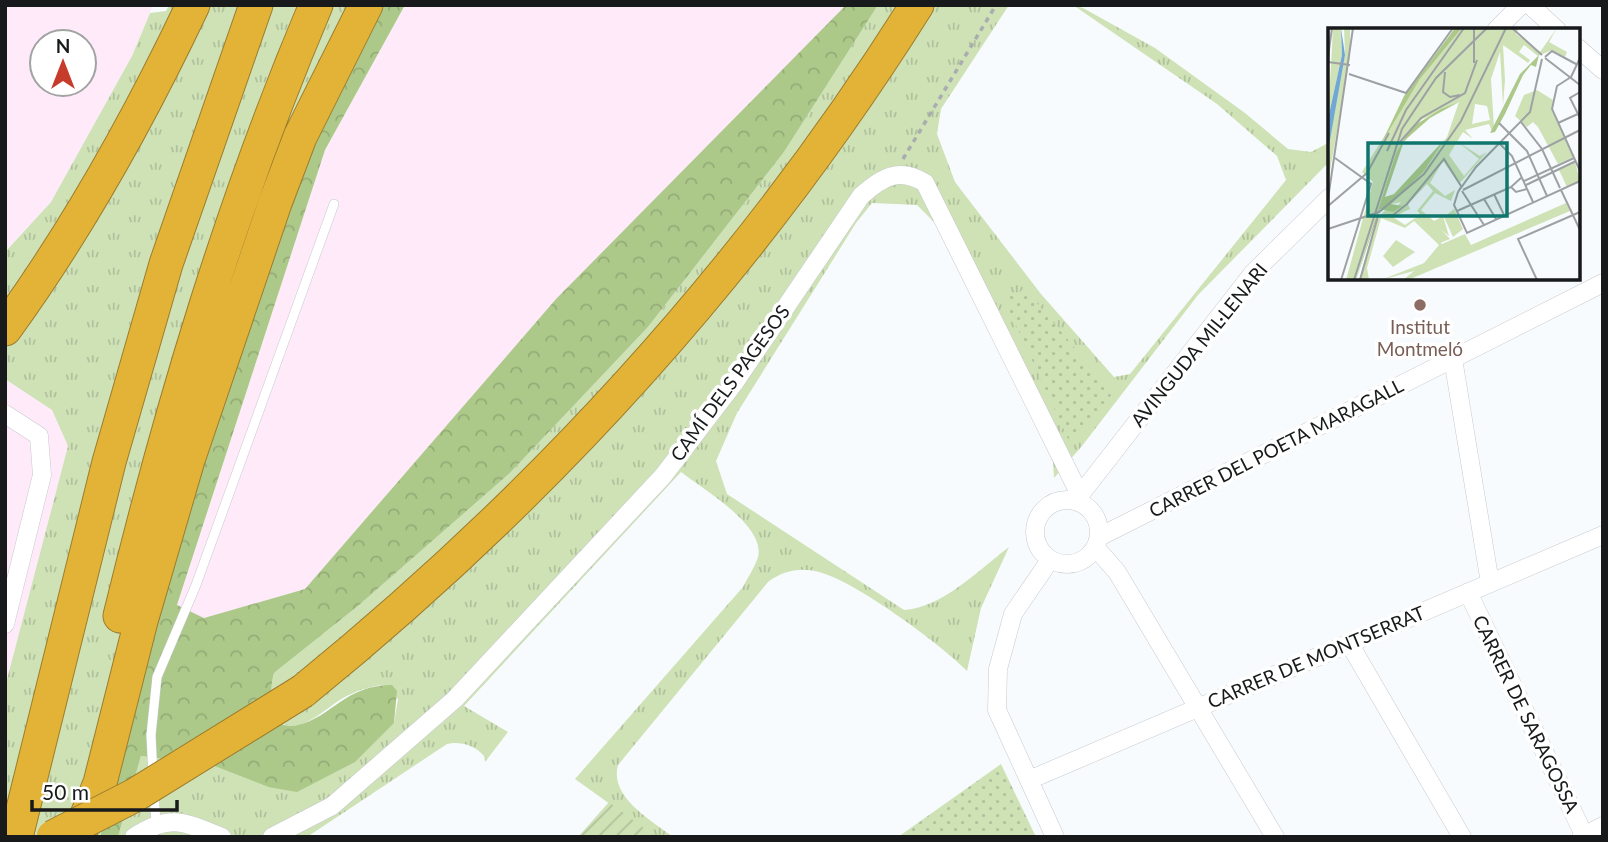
<svg xmlns="http://www.w3.org/2000/svg" width="1608" height="842" viewBox="0 0 1608 842" font-family="Lato,sans-serif">
<defs>
<pattern id="grass-tufts" width="24" height="20" patternUnits="userSpaceOnUse" patternTransform="scale(1.75)"><rect width="24" height="20" fill="#cee2b6"/><path d="M3 7l-1-3M5 7V3M7 7l1-3M15 17l-1-3M17 17v-4M19 17l1-3" fill="none" stroke="#b0c19c"/></pattern>
<pattern id="forest-crowns" width="20" height="18" patternUnits="userSpaceOnUse" patternTransform="scale(1.75)"><rect width="20" height="18" fill="#adc98a"/><path d="M2 6a3 3 0 1 1 6 0M12 15a3 3 0 1 1 6 0" fill="none" stroke="#94ac76"/></pattern>
<pattern id="park-dots" width="8" height="8" patternUnits="userSpaceOnUse" patternTransform="scale(1.75)"><rect width="8" height="8" fill="#cee2b6"/><path d="M2 2h.1M6 6h.1" fill="none" stroke="#b0c19c" stroke-width="1.8" stroke-linecap="round"/></pattern>
<pattern id="garden-furrows" width="10" height="10" patternUnits="userSpaceOnUse" patternTransform="scale(1.75)"><rect width="10" height="10" fill="#cee2b6"/><path d="M-1 1l2-2M0 10L10 0M9 11l2-2" fill="none" stroke="#b0c19c"/></pattern>
</defs>
<rect width="100%" height="100%" fill="#f8fbfe"/>
<path fill="#ffeaf9" fill-rule="evenodd" d="M5 5H153L132 56 51 202 5 251ZM42 42H84V84H42Z
M405 5H846L556 299 305 589 204 618 177 606 325 150Z
M5 379 52 410 68 446 5 687Z"/>
<path fill="url(#grass-tufts)" d="M169 5H380L325 108 120 753 100 837H5V687L68 446 52 410 5 379V252L51 202 132 56 150 13 166 11Z
M878 5H1009L941 109 937 134 955 182 1041 294 1114 377 1130 374 1286 180 1277 156 1217 104 1073 5 1083 8 1155 48 1245 113 1288 149 1311 152 1330 142V161L1198 295 1082 446 1054 478 1053 462 1003 351 935 223 917 205 872 203 856 223 737 413 716 461 727 494 904 610C942 608 980 569 1009 547L981 608 967 671C941 644 853 580 819 572 800 567 783 571 768 582L618 765C609 797 651 820 673 837H656L575 779 743 587C748 577 755 567 758 557 766 526 703 489 681 472L464 706 508 732 485 762 484 756C475 745 459 741 447 744L307 837H118L141 756 214 766 268 787 394 723 398 699 384 685C370 686 356 691 343 698 325 708 292 744 275 715 268 702 271 686 274 673L358 606 510 473 648 327 784 152Z"/>
<path fill="url(#forest-crowns)" d="M380 5H405L325 150 177 605 204 618 305 589 556 299 846 5H878L784 152 648 327 510 473 358 606 274 673C269 691 267 733 298 725 332 717 345 685 392 685L397 691 394 723 355 762 297 792 268 787 214 766 141 756 118 837H100L167 567 325 107Z"/>
<path fill="url(#park-dots)" d="M1025 289 1113 393 1070 443 1004 299Z
M1001 764 1036 837H898Z"/>
<path fill="url(#garden-furrows)" d="M609 802 656 837H578Z"/>
<g fill="none" stroke-linecap="round" stroke-linejoin="round">
<g stroke="#c6cace" stroke-width="10">
<path id="lane" d="M153 776 151 735 157 677 196 585 334 204
M154 793 156 823"/>
</g>
<g stroke="#c6cace" stroke-width="19">
<path id="street" d="M1530 5 1557 30
M1496 30 1521 5
M1578 48 1603 70
M1453 359 1490 583
M5 414 39 436 42 475 5 624
M1035 532a32 32 0 1 1 64 0a32 32 0 1 1-64 0Z
M1080 503V495L1253 273 1330 197
M1099 537 1603 283
M1096 548 1117 572 1275 837
M1050 560 1013 614 998 669 997 710 1055 837
M1468 592 1584 835
M1349 643 1462 837
M1029 780 1603 535
M134 837C170 813 184 822 222 837
M272 837 332 806 455 699 663 476 735 382 861 196C882 177 899 167 925 183L1080 495
M1581 837 1603 826"/>
</g>
<g stroke="#9b7d2d" stroke-width="35">
<path id="highway" d="M5 329C79 227 139 119 193 5
M120 616C171 407 232 203 316 5
M303 691C543 496 752 267 917 5
M16 837 109 462 166 264 256 5
M78 837 100 783 141 621 188 460 275 203 300 137 366 5"/>
</g>
<path stroke="#aaadaf" stroke-width="3.5" stroke-dasharray="5 5" stroke-linecap="butt" d="M903 159 996 5"/>
<use href="#lane" stroke="#fff" stroke-width="9"/>
<use href="#street" stroke="#fff" stroke-width="18"/>
<use href="#highway" stroke="#e2b337" stroke-width="33"/>
<g stroke="#9b7d2d" stroke-width="35" stroke-linecap="butt">
<path id="highway-bridge" d="M53 837 135 795 303 691"/>
</g>
<use href="#highway-bridge" stroke="#e2b337" stroke-width="33"/>
</g>
<circle fill="#8d6e63" stroke="#fff" stroke-width="2.5" cx="1420" cy="305" r="7"/>
<g text-anchor="middle" stroke-width="7" stroke-linejoin="round" paint-order="stroke">
<g font-size="19" fill="#785e54" stroke="#fff">
<text x="1420" y="334">Institut<tspan x="1420" dy="22">Montmeló</tspan></text>
</g>
<g font-size="19" fill="#17191a" stroke="#fff">
<text transform="translate(1199 345) rotate(-51)" y="7">AVINGUDA MIL·LENARI</text>
<text transform="translate(730 383) rotate(-54)" y="7">CAMÍ DELS PAGESOS</text>
<text transform="translate(1276 448) rotate(-27)" y="7">CARRER DEL POETA MARAGALL</text>
<text transform="translate(1316 657) rotate(-23)" y="7">CARRER DE MONTSERRAT</text>
<text transform="translate(1526 714) rotate(64)" y="7">CARRER DE SARAGOSSA</text>
</g>
</g>
<g transform="translate(1328 28)">
<rect width="252" height="252" fill="#f8fbfe"/>
<path d="M5 0H13L14 27 0 91ZM16 0H22V29L0 154 2 104 17 27ZM134 0H191L188 6 212 24 229 0 221 14 239 24 237 29 224 22 210 28 196 17 191 24 202 32 200 35 175 17 177 52 175 77 172 24 163 51 166 100 164 103 161 96 137 102 145 111 135 104 121 127 136 148 151 131 130 114 152 128 159 124 131 156 115 133 102 155 117 168 127 162 123 173 107 165 93 182 106 193 115 188 121 208 89 183 105 163 99 156 80 176 82 181 65 189 77 197 87 190 114 216 137 206 143 217 238 175 242 183 80 252H75L86 243 53 252 96 235 111 217 86 193 77 200 53 190 39 240 41 252H31L48 193 58 181 65 184 73 174 63 176 119 109 131 74 93 92 68 125 28 252H18L45 154 34 144 92 51ZM147 76 159 78 162 92 144 96Z" fill="#cee2b6" fill-rule="evenodd"/>
<path d="M127 0H134L92 51 53 116 76 68ZM211 27 208 39 203 37 195 47 177 86 167 104 162 105 192 46ZM131 74 102 90 76 113 57 169 66 166 116 112 96 143 63 176 74 178 65 184 52 181 28 252 68 125 84 99 113 81Z" fill="#adc98a"/>
<path d="M209 62 225 72 223 81 245 129 230 136 210 99 205 94 199 99 187 88 196 67ZM247 134 252 153 239 159 231 142ZM126 181 135 201 125 209 116 189Z" fill="#cee2b6"/>
<path d="M92 185 107 195 122 211 112 215 87 190ZM68 212 87 224 65 239 55 228Z" fill="#cee2b6"/>
<path d="M13 0 17 27 0 123V91L14 27Z" fill="#70a7d6"/>
<path fill="none" stroke="#9ea1a3" stroke-width="2" d="M146 0V35M184 0 214 27M0 29 4 0M217 29 224 23 248 36M217 30 252 57M0 34 22 37M117 44 115 64 122 69 132 67M21 46 78 65 125 0M243 49 229 58 224 81 252 143M243 49 252 30M252 64 242 70 252 90M193 94 214 121 232 160M171 95 199 123 219 168M230 95 252 85M72 114 93 90 137 65 149 32M171 115 184 128 205 174M59 123 78 82 136 0M7 130 43 156 13 252M194 149 183 159 188 164 199 161M196 153 246 130M198 157 248 133M133 159 130 164 148 139 202 84 214 31M135 162 252 102M233 162 252 202M134 163 156 197M130 164 126 177 139 205 252 153M166 166 176 187M0 171 25 0M156 171 168 191M0 178 39 145 61 105M129 183 183 159M0 201 51 184 96 146 133 93 178 0M26 252 74 101 108 50 159 0M32 252 50 188 65 187 79 176 116 131 133 158M209 252 190 211 252 184"/>
<path fill="#0f766e" fill-opacity="0.15" stroke="#0f766e" stroke-width="3.5" d="M40 115H179V188H40Z"/>
<rect width="252" height="252" fill="none" stroke="#17191a" stroke-width="3.5"/>
</g>
<rect width="1608" height="842" fill="none" stroke="#17191a" stroke-width="14"/>
<g transform="translate(63 63)"><circle r="33" fill="#ffffff" stroke="#a2a3a3" stroke-width="2"/>
<path d="M0-5L12 26L0 18L-12 26Z" fill="#c73b2a"/>
<text y="-10" font-size="19" font-weight="bold" text-anchor="middle" fill="#17191a">N</text>
</g>
<path d="M32 800v10h145v-10" fill="none" stroke="#17191a" stroke-width="3.5"/>
<text x="42" y="800" font-size="21" fill="#17191a" stroke="#ffffff" stroke-width="5" paint-order="stroke">50 m</text>
</svg>
